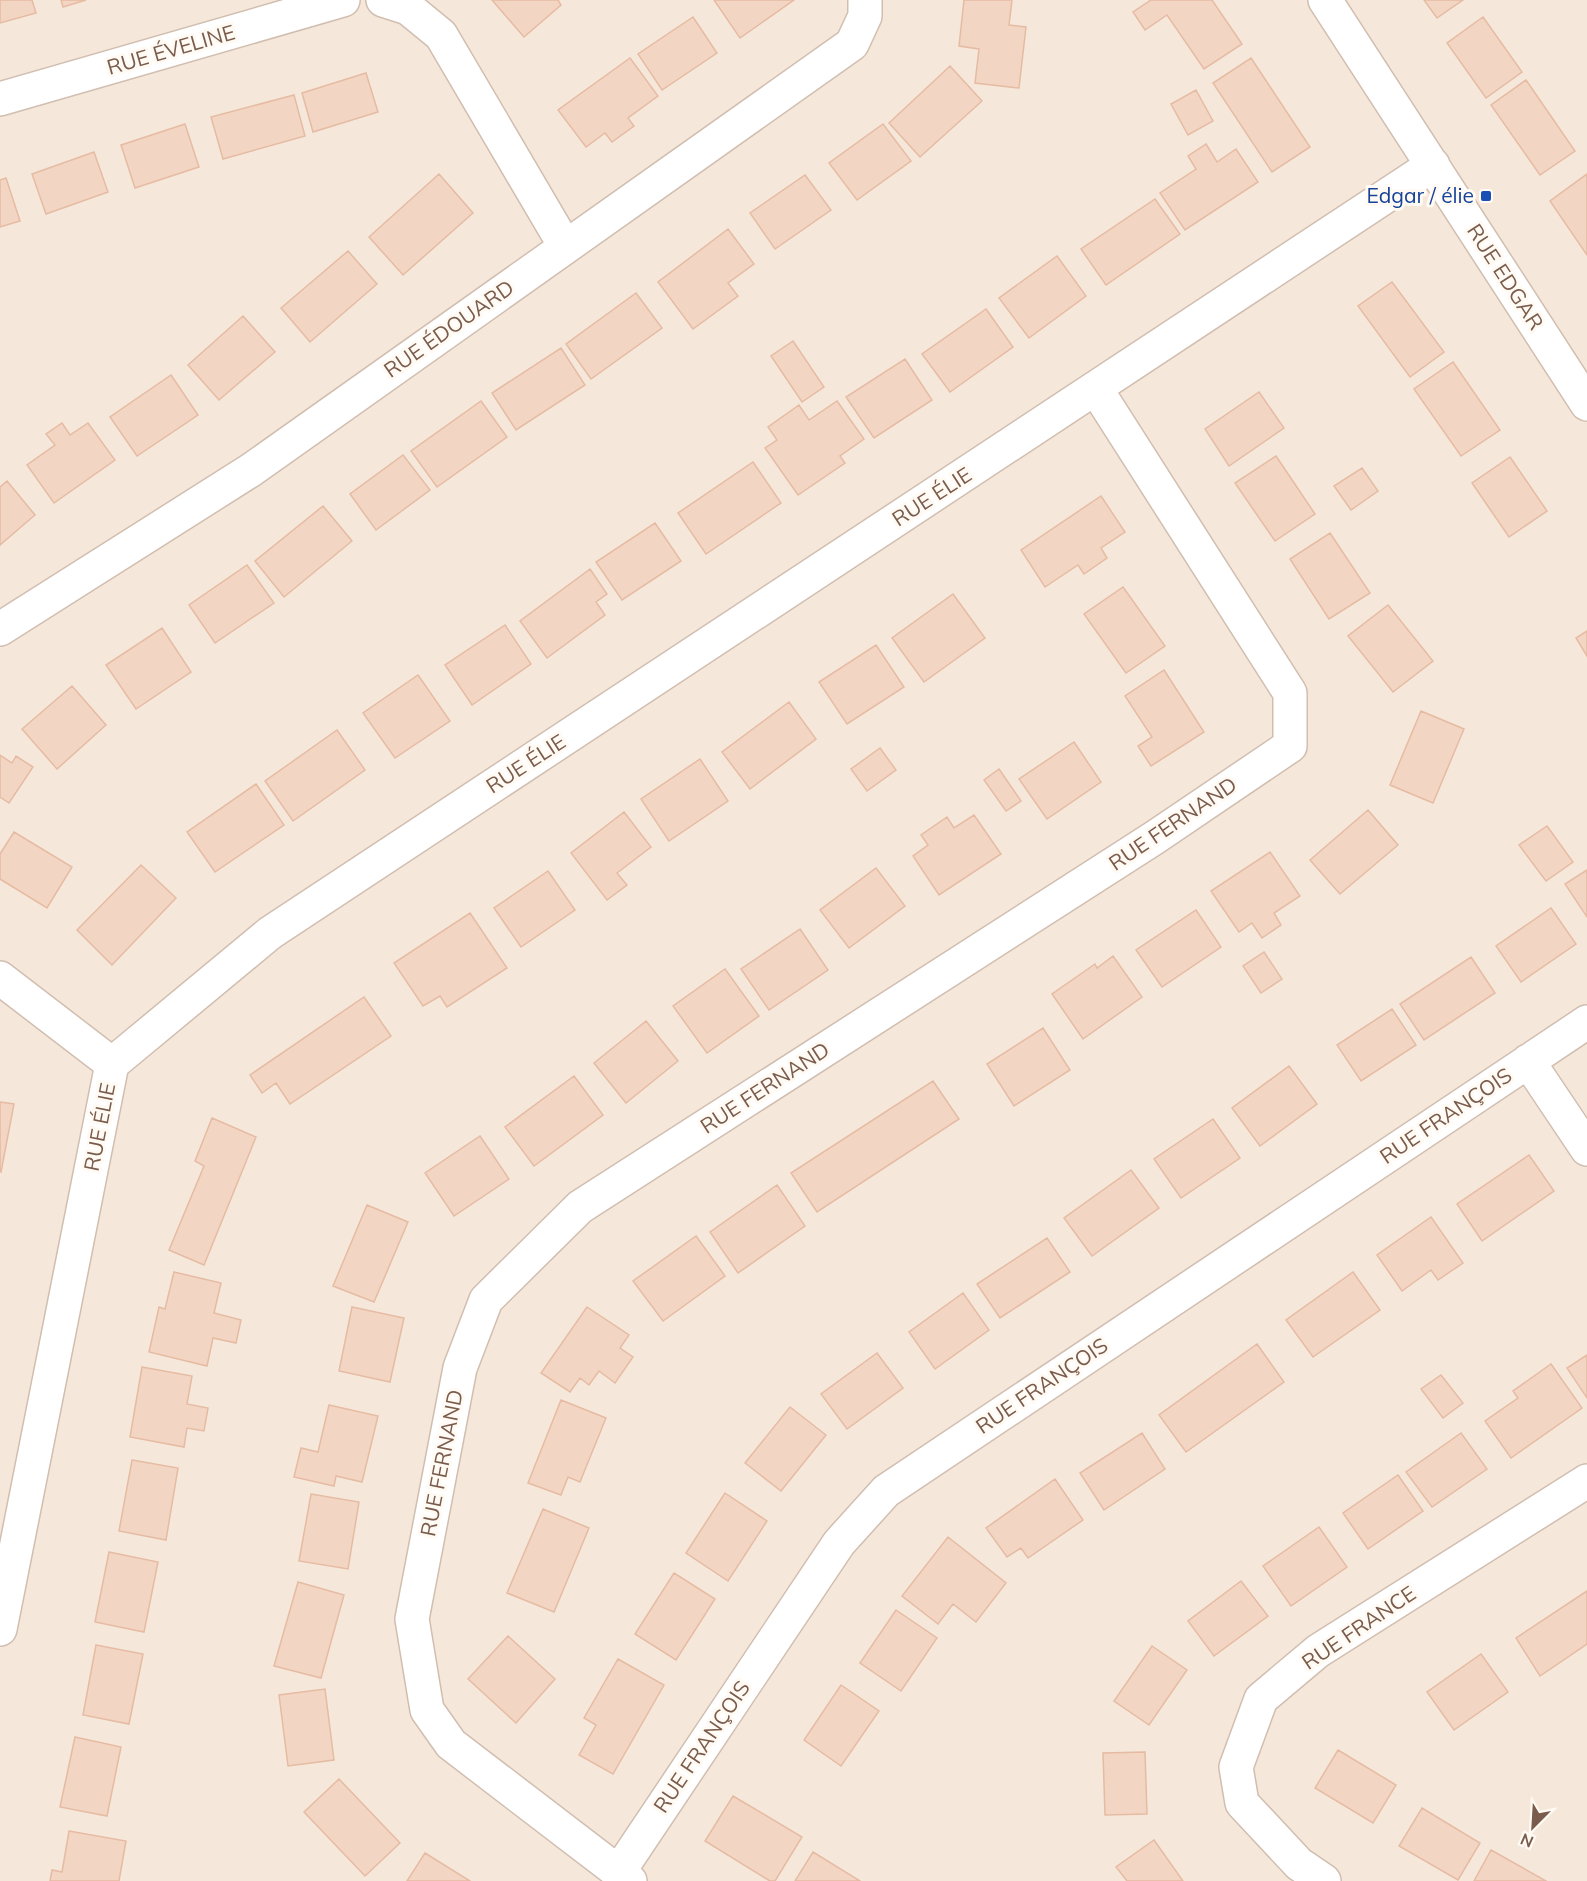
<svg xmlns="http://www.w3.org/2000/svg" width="1587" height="1881" viewBox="0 0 1587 1881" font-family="Mulish,sans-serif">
<rect width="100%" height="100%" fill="#fdf6ec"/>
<path fill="#f5e8da" d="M0 0H1587V1881H0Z"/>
<path fill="#f3d5c3" stroke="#e6bba3" stroke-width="1.5" d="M0 0H32L36 13 0 23Z
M61 0H86L63 7Z
M492 0H558L561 5 524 37Z
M714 0H794L740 38Z
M964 0H1012L1009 25 1026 27 1019 88 975 83 979 49 959 46Z
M1151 0H1212L1242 44 1204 69 1167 15 1145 30 1133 12Z
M1424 0H1463L1437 18Z
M693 17 717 53 662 90 638 54Z
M1483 17 1522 72 1486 98 1447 43Z
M630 58 658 96 628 118 634 126 612 142 605 133 586 147 558 110Z
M1251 58 1310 147 1272 172 1213 83Z
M950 66 982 101 920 157 889 123Z
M366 73 378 112 313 132 302 93Z
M1526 80 1575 151 1540 175 1491 105Z
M1196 90 1213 121 1188 135 1171 104Z
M294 95 305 136 223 159 211 117Z
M185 124 199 167 135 188 121 145Z
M883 124 911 161 857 200 829 163Z
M1206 144 1217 162 1236 149 1258 182 1185 230 1160 193 1196 169 1188 156Z
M94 152 108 192 46 214 32 174Z
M439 174 473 213 403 275 369 237Z
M1587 174V255L1550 201Z
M805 175 831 210 775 249 750 213Z
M6 178 20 221 0 227V180Z
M1155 199 1180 234 1106 285 1081 249Z
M728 229 754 264 728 283 738 296 693 329 658 282Z
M348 251 377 284 310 342 281 308Z
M1057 256 1086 296 1029 338 999 298Z
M1392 282 1444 352 1410 377 1358 306Z
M636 293 662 328 591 379 566 344Z
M986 309 1013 347 950 392 922 354Z
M243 316 275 352 219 400 188 365Z
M793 341 824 387 802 402 771 356Z
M561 348 585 385 516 430 492 393Z
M905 359 932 400 874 438 846 397Z
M1453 362 1500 430 1461 456 1414 389Z
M171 375 198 415 137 456 110 417Z
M1259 392 1284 428 1229 466 1205 429Z
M481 401 507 437 437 487 411 451Z
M837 401 864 439 840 456 845 463 798 495 765 448 777 440 768 427 799 405 809 420Z
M62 423 70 435 88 423 115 460 54 503 27 465 55 445 46 434Z
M403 455 430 490 376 530 350 494Z
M1276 456 1315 514 1275 541 1235 483Z
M1510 457 1547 511 1509 537 1472 483Z
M753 462 781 503 706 554 678 513Z
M1362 468 1378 491 1351 510 1334 486Z
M7 481 35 515 0 545V487Z
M1101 496 1125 532 1101 548 1107 558 1084 574 1078 565 1045 587 1021 550Z
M323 506 352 541 284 597 255 561Z
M655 523 681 561 622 600 596 562Z
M1330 533 1370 593 1329 619 1290 559Z
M247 565 274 603 215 643 189 605Z
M590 569 607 594 596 602 605 615 547 658 520 621Z
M1123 587 1165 646 1126 673 1084 614Z
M953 594 985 638 924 682 892 638Z
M1388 605 1433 661 1393 692 1348 636Z
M505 625 531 664 472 705 445 665Z
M162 628 191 672 136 709 106 665Z
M1587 631V656L1576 638Z
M876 645 904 687 847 724 819 682Z
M1164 670 1204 732 1151 766 1138 746 1152 737 1125 696Z
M418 675 450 721 395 758 363 713Z
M72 686 106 725 57 769 22 729Z
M789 702 816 739 750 789 722 752Z
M1421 711 1464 729 1433 803 1390 785Z
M337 730 365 770 293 821 265 781Z
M1074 742 1101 782 1047 819 1019 779Z
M880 748 896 770 867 791 851 769Z
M0 755 12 763 16 756 33 767 9 803 0 797Z
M700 759 728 801 669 841 641 799Z
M999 769 1021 801 1006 811 984 780Z
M256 784 284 825 215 872 187 832Z
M1368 810 1398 845 1340 894 1310 860Z
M624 812 651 847 617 873 627 885 607 900 571 853Z
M974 815 1001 854 939 895 913 856 928 845 921 835 947 817 954 828Z
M1547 826 1573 862 1546 881 1519 845Z
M14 832 72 867 47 908 0 879V854Z
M1270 852 1300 896 1274 913 1281 925 1262 938 1252 923 1239 932 1211 891Z
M141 865 176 898 112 965 77 930Z
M876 868 905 906 849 948 820 910Z
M1587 870V917L1565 884Z
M548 871 575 910 521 947 494 908Z
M1551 908 1576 944 1521 982 1496 946Z
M1196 910 1221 947 1162 987 1136 950Z
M470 913 507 968 447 1007 440 996 423 1006 394 963Z
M800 929 828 970 769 1010 741 969Z
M1264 952 1282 979 1261 993 1243 966Z
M1113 956 1142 997 1083 1039 1052 994 1095 964 1097 968Z
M1471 957 1495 993 1424 1040 1400 1004Z
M725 969 759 1016 707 1053 673 1006Z
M364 997 391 1036 290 1104 276 1083 262 1093 250 1075Z
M1392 1009 1416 1045 1361 1081 1337 1045Z
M646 1021 678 1061 626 1103 594 1063Z
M1043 1028 1070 1070 1014 1106 987 1064Z
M1289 1066 1317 1104 1260 1146 1232 1108Z
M574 1076 603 1115 534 1166 505 1127Z
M933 1081 959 1119 817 1212 791 1173Z
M0 1102 14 1104 1 1172 0 1171Z
M212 1118 256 1137 204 1265 169 1250 204 1166 195 1161Z
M1213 1119 1240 1158 1181 1198 1154 1159Z
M480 1136 509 1179 454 1216 425 1173Z
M1529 1155 1554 1191 1482 1241 1457 1204Z
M1131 1170 1159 1208 1092 1256 1064 1218Z
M777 1185 805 1226 738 1273 710 1232Z
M367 1205 408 1222 374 1302 333 1286Z
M1431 1217 1463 1263 1438 1280 1431 1270 1402 1291 1377 1255Z
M696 1236 725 1276 663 1321 633 1281Z
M1047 1238 1070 1272 1000 1318 977 1284Z
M174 1272 221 1283 214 1313 241 1320 236 1343 213 1338 207 1366 149 1352 159 1307 165 1309Z
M1353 1272 1380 1310 1313 1357 1286 1320Z
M963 1293 989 1330 935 1369 909 1332Z
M352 1307 404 1318 390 1382 339 1371Z
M587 1307 629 1335 620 1348 633 1357 615 1383 599 1371 589 1385 580 1378 570 1392 541 1373Z
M1257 1344 1284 1382 1186 1452 1159 1415Z
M877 1353 903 1388 847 1429 821 1394Z
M1587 1355V1398L1567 1368Z
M1551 1364 1582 1408 1511 1458 1485 1421 1518 1398 1513 1391Z
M142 1367 192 1376 187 1404 208 1408 204 1431 187 1428 184 1447 130 1437Z
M1441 1375 1463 1403 1443 1418 1421 1389Z
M561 1400 606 1418 580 1482 568 1477 561 1495 528 1483Z
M329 1405 378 1416 362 1482 336 1476 334 1486 294 1477 301 1448 318 1452Z
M790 1407 826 1435 781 1491 745 1463Z
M1142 1433 1165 1469 1104 1510 1080 1473Z
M1461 1433 1487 1469 1432 1507 1406 1472Z
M132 1460 178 1468 166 1540 119 1531Z
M1398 1475 1423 1511 1368 1549 1343 1513Z
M1055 1479 1083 1520 1028 1558 1021 1548 1007 1557 986 1528Z
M725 1493 767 1521 728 1581 686 1553Z
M311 1494 359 1502 348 1569 299 1561Z
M543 1509 589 1528 554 1612 507 1593Z
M1319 1527 1347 1567 1291 1606 1263 1566Z
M948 1537 1006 1583 976 1622 953 1604 938 1624 902 1596Z
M109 1552 158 1562 144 1632 95 1622Z
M674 1573 715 1599 676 1660 635 1634Z
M1241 1581 1268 1616 1214 1656 1188 1621Z
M298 1582 344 1595 321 1678 274 1666Z
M1587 1591V1644L1540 1676 1516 1638Z
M896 1610 937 1638 901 1691 860 1663Z
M508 1636 555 1679 516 1723 468 1679Z
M96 1645 143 1654 129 1724 83 1715Z
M1152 1646 1187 1670 1149 1725 1114 1701Z
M1481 1654 1508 1692 1454 1730 1427 1692Z
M618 1659 664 1685 613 1774 579 1755 596 1725 584 1718Z
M841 1685 879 1711 841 1766 804 1740Z
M325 1689 334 1760 288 1766 279 1695Z
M75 1737 121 1747 107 1816 60 1807Z
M1338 1750 1396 1785 1373 1823 1315 1788Z
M1145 1752 1147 1814 1105 1815 1103 1753Z
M339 1779 400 1843 365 1876 304 1812Z
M733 1796 802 1837 775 1881H770L705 1841Z
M1422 1808 1480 1843 1458 1880 1399 1846Z
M69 1831 126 1841 119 1881H50L52 1870 62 1872Z
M1154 1840 1183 1881H1127L1116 1867Z
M1491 1850 1546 1881H1474Z
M813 1852 860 1881H795Z
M425 1853 470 1881H407Z"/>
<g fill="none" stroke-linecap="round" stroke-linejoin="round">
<g stroke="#d1beb0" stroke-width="36">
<path id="minor" d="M383 0 408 8 441 35 565 246
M1325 0 1587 404
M0 99 343 0
M0 629 251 470 852 44 865 16V0
M0 978 112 1064
M1528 1061 1587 1149
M0 1629 112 1064 270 933 1433 165
M618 1873 839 1543 886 1491 1587 1022
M630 1881 451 1744 427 1710 412 1619 460 1368 486 1300 580 1207 1154 838 1290 746V693L1096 389
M1324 1881 1299 1864 1242 1803 1236 1767 1261 1699 1318 1651 1587 1481"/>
</g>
<use href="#minor" stroke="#fff" stroke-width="33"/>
</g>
<rect fill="#1a4fb4" stroke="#fffaf3" stroke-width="2" x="1480" y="190" width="12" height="12" rx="3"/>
<g text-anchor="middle" stroke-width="6" stroke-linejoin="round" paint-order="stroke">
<g font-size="21" fill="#7a5c4d" stroke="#fffaf3">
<text transform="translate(171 50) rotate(-16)" y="7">RUE ÉVELINE</text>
<text transform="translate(1505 277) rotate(57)" y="7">RUE EDGAR</text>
<text transform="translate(449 329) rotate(-35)" y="7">RUE ÉDOUARD</text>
<text transform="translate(932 497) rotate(-33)" y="7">RUE ÉLIE</text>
<text transform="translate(526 764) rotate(-33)" y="7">RUE ÉLIE</text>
<text transform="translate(1173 824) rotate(-34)" y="7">RUE FERNAND</text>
<text transform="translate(765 1088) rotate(-33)" y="7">RUE FERNAND</text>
<text transform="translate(1446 1116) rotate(-34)" y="7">RUE FRANÇOIS</text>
<text transform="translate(100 1127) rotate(-79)" y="7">RUE ÉLIE</text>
<text transform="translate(1042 1386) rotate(-34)" y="7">RUE FRANÇOIS</text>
<text transform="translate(442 1463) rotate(-79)" y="7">RUE FERNAND</text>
<text transform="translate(1359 1628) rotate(-34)" y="7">RUE FRANCE</text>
<text transform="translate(702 1747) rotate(-56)" y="7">RUE FRANÇOIS</text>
</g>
<g font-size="21" fill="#164399" stroke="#fffaf3" text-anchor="end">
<text x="1474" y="203">Edgar / élie</text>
</g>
</g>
<g transform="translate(1533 1827) rotate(204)" stroke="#fffaf3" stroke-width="4.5" paint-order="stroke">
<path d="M0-4.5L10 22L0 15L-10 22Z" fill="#7a5c4d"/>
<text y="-9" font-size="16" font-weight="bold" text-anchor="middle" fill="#7a5c4d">N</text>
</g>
</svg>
